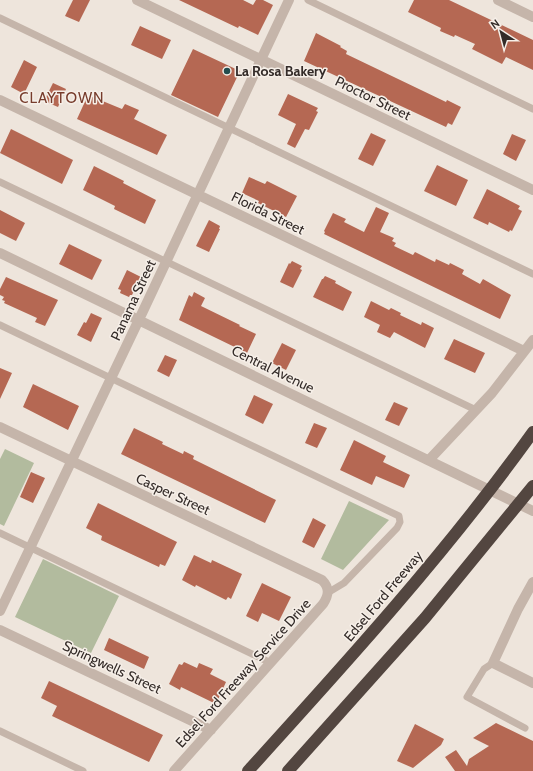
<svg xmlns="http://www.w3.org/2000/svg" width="533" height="771" viewBox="0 0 533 771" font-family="Cabin,sans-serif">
<rect width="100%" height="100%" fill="#eee5dc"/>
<path fill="#b2bb9e" d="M5 449 34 463 4 526 0 524V459Z
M349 501 389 520 343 570 321 559Z
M43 559 119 596 91 653 15 617Z"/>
<path fill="#b56853" d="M73 0H90L79 22 65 16Z
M179 0H243L253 5 256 0H263L273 5 258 35 239 26 238 28Z
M414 0H449L533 40V70L506 57 502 64 472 49 475 44 455 35 454 37 440 31 441 28 408 12Z
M140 26 171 40 162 59 131 45Z
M316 33 341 46 340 47 347 51 346 54 446 102 447 100 461 107 452 125 448 123 446 127 304 61Z
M193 49 240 71 218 117 171 95Z
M24 60 37 67 24 94 11 87Z
M53 83 66 89 58 107 44 101Z
M288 94 318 108 316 111 318 112 309 130 305 129 295 148 287 144 296 124 278 115Z
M88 95 122 109 125 104 139 110 134 119 167 135 157 155 77 119Z
M11 129 73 160 62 184 0 153Z
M371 133 386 140 373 166 358 159Z
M512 134 526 140 516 161 503 154Z
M437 165 468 180 456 206 424 191Z
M94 166 124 181 123 183 156 200 145 224 114 209 115 206 83 190Z
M249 177 265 184 267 181 297 196 286 217 258 203 259 201 242 193Z
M487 189 520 206 518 209 522 211 512 231 510 230 509 232 489 222 488 225 473 218Z
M376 207 389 213 380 232 394 238 392 241 396 243 394 246 413 255 415 252 435 262 436 259 449 265 450 263 464 270 462 274 480 284 483 279 511 295 500 319 324 234 325 232 324 231 333 213 346 219 344 222 364 232Z
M0 210 25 223 16 241 0 233Z
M209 220 220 226 219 229H220L209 252 196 246Z
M69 244 102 260 92 280 59 264Z
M292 261 302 266 300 269 302 270 293 288 280 282 289 263 290 264Z
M127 270 141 277 132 295H130L129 297 120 293 121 290 118 289Z
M325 276 336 281 335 283 352 292 343 311 313 297 322 279H323Z
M6 277 58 300 45 326 35 322 37 318 4 303 5 301 2 300 4 297 0 295V289Z
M194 292 205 298 201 306 240 325 239 326 256 334 247 353 179 320 189 295 192 297Z
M371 301 389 310 391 308 401 313 400 315 421 325 422 322 434 328 425 348 394 332 390 338 377 332 380 325 364 317Z
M91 313 102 318 91 342 77 335 84 322 86 323Z
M454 339 485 353 475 373 444 359Z
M282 343 296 350 286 370 272 363Z
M165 355 177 360 169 377 157 371Z
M0 368 12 373 0 399Z
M33 384 79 406 68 430 23 407Z
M254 395 273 404 263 424 245 415Z
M394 402 408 408 399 426 385 420Z
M314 423 327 428 317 448 305 443Z
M134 428 163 442 162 444 183 454 184 451 194 456 193 459 276 500 265 523 121 454Z
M354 440 386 456 383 462 410 475 404 488 376 476 372 485 340 470Z
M31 472 45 478 33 503 20 497Z
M98 503 177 542 165 566 160 564 159 567 101 540 102 536 86 528Z
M313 518 326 525 314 548 302 542Z
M194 555 211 563 212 560 242 574 231 599 228 597 226 600 196 585 195 587 182 580Z
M262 583 291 597 279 621 262 613 258 622 246 616Z
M109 638 149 657 144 669 104 650Z
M184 662 197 668 199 663 213 669 210 674 226 682 216 704 181 687 180 690 169 684 179 664 182 665Z
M49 681 163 735 149 762 52 716 57 706 41 698Z
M496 723 533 741V771H455L445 757 456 750 467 766 469 759 489 746 473 738Z
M415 724 444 739 441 745 413 768 397 761Z"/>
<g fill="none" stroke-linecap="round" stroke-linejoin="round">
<path stroke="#c5b5aa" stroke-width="7" d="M308 0 533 109
M0 18 533 274
M0 182 476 410
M0 325 399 516 400 522 397 528 344 583 329 592
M0 533 271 663
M493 663 484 669 467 697 525 728
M0 731 83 771"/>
<path stroke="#c5b5aa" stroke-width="10" d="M137 0 533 190
M498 0 533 17
M0 100 524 351
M0 253 533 511
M0 427 322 580C330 588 329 595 323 604L174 771
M429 460 492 393 533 340
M533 582 518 609 493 663 533 683
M0 611 144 309 289 0
M0 630 211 730"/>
<path stroke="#534640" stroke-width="12" d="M248 771C347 662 447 552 533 432
M288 771 425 618 533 486"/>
</g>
<circle fill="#234d4f" stroke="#f6efe8" stroke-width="1.5" cx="227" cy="71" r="4"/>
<g text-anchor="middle" stroke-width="3" stroke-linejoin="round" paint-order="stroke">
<g font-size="14" font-weight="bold" fill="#332b28" stroke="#f6efe8" text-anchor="start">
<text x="235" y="76">La Rosa Bakery</text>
</g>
<g font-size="14" fill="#332b28" stroke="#f6efe8">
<text transform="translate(373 98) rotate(26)" y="5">Proctor Street</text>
<text transform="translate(268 213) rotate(26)" y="5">Florida Street</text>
<text transform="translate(133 300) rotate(-65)" y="5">Panama Street</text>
<text transform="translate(273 369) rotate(26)" y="5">Central Avenue</text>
<text transform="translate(173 494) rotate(25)" y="5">Casper Street</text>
<text transform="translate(383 596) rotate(-50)" y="5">Edsel Ford Freeway</text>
<text transform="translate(112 667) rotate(25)" y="5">Springwells Street</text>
<text transform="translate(243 673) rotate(-48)" y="5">Edsel Ford Freeway Service Drive</text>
</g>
<g font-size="15" letter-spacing="1" fill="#773c2c" stroke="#f6efe8">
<text x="62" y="103">CLAYTOWN</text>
</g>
</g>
<g transform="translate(501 32) rotate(324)" stroke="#f6efe8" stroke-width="3" paint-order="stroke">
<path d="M0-3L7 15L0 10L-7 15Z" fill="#332b28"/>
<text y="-6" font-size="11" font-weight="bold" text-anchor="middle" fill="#332b28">N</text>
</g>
</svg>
